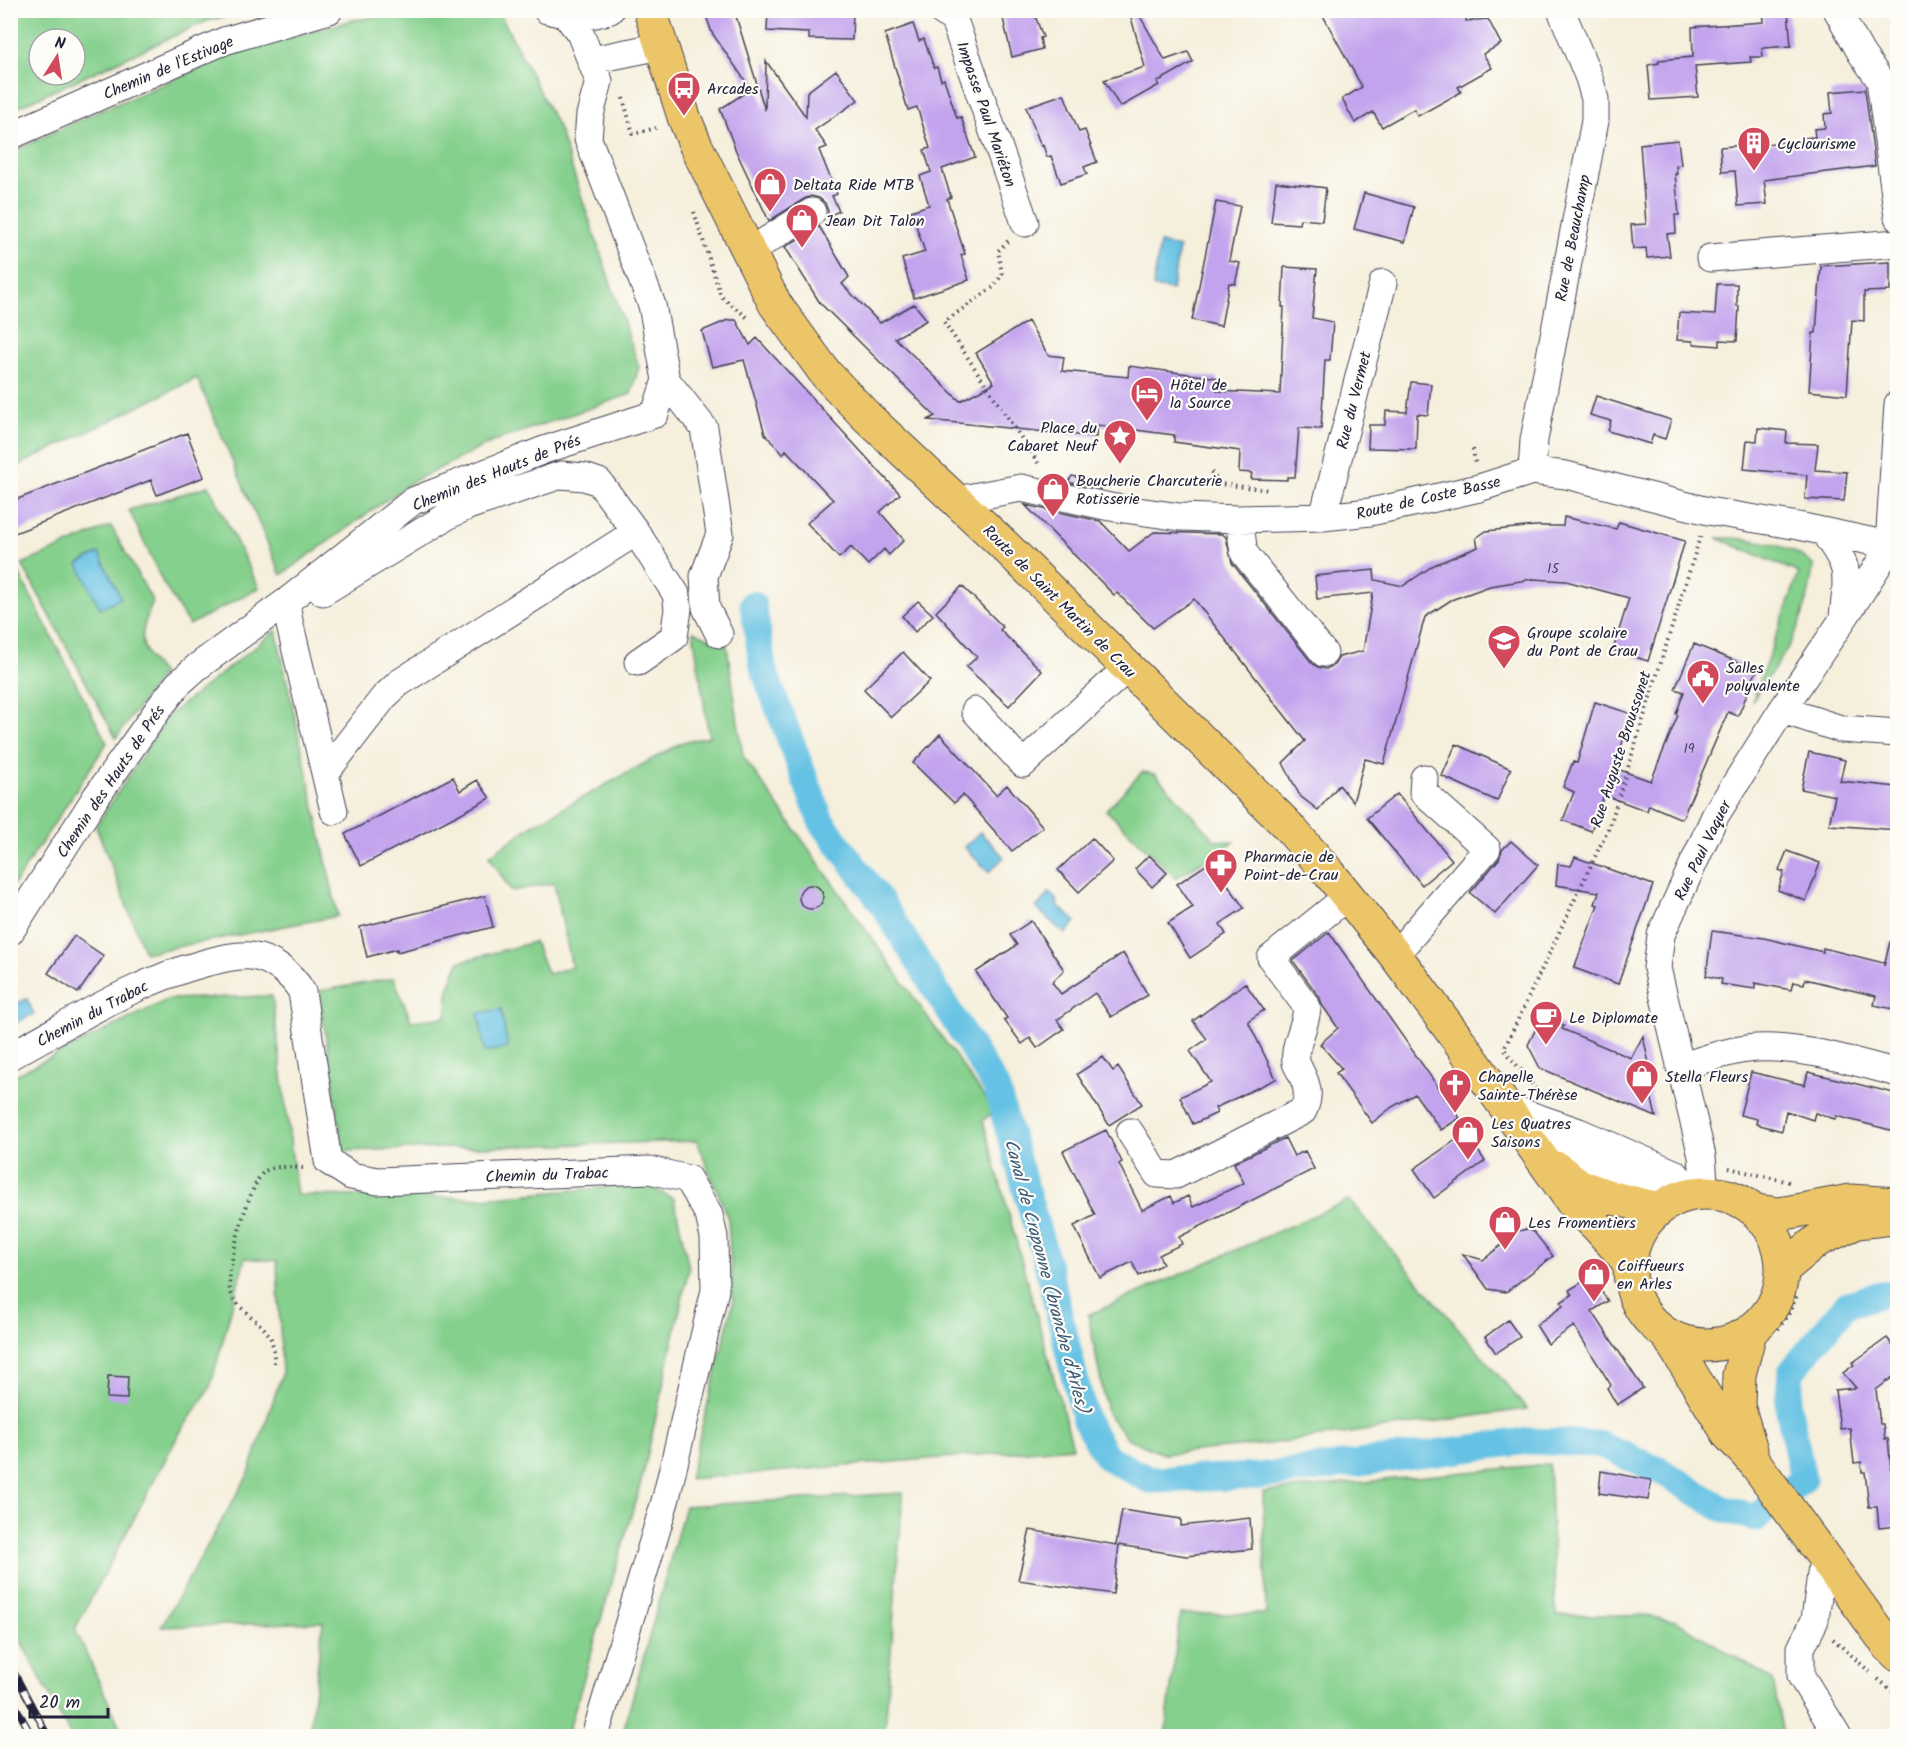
<svg xmlns="http://www.w3.org/2000/svg" width="1908" height="1747" viewBox="0 0 1908 1747" font-family="Kalam,sans-serif">
<rect width="100%" height="100%" fill="#fdfcf7"/>
<filter id="ink" filterUnits="userSpaceOnUse"><feTurbulence type="fractalNoise" baseFrequency=".0167" numOctaves="2"/><feDisplacementMap in="SourceGraphic" scale="12" xChannelSelector="R" yChannelSelector="G"/><feConvolveMatrix kernelMatrix="1 2 1 2 8 2 1 2 1" color-interpolation-filters="sRGB"/></filter>
<filter id="wash" filterUnits="userSpaceOnUse"><feTurbulence type="fractalNoise" baseFrequency=".008" numOctaves="4" result="noise"/><feDisplacementMap in="SourceGraphic" scale="24" xChannelSelector="R" yChannelSelector="G"/><feGaussianBlur stdDeviation="1.35" result="paint"/><feColorMatrix in="noise" values="0 0 0 0 0 0 0 0 0 0 0 0 0 0 0 0 0 1.4 0 .05"/><feComposite in="paint" operator="in"/></filter>
<g filter="url(#wash)">
<rect width="100%" height="100%" fill="#f5efdc"/>
<path fill="#85d08d" stroke="#547964" stroke-width="1.5" fill-rule="evenodd" d="M10 11 11 10 246 11 207 21 11 110ZM39 39H75V75H39Z
M425 11 499 12 558 127 639 367 631 394 492 442 412 482 281 575 197 378 11 469V152L93 114 238 52 353 20Z
M209 486 259 588 189 625 163 583 129 510Z
M111 526 153 602C139 635 136 646 162 674L116 738 22 564Z
M1717 538C1747 537 1791 543 1813 565 1811 590 1803 619 1791 642 1780 663 1764 682 1752 702L1799 573Z
M11 558 107 743 11 889H10Z
M276 630 338 916 145 953 96 826 168 716Z
M693 631 727 646 743 756 994 1111 983 1121 1073 1447 689 1479 733 1303 728 1219 697 1141 343 1151 319 991 394 978 411 1021 446 1017 449 987 459 962 534 942 548 974 572 967 554 883 511 891 489 856 531 826 683 742 709 737Z
M1142 772 1155 774 1215 840 1234 842 1176 878 1106 810Z
M272 996 297 1195 482 1198 645 1184 674 1199 689 1268 643 1475 567 1736H309L323 1622 161 1627 249 1473 282 1374 277 1261 245 1258 210 1388 179 1434 75 1629 124 1736H71L11 1622V1077L169 999Z
M1349 1200 1527 1409 1268 1444 1163 1454 1128 1439 1107 1413 1088 1315Z
M1549 1464 1556 1615H1639L1676 1621 1773 1680 1783 1736H1165L1180 1614H1266L1263 1492Z
M903 1493 885 1730 946 1736H622L685 1506Z"/>
<path fill="#66c2e4" stroke="#447290" stroke-width="1.5" d="M1160 243 1179 248 1172 290 1153 287Z
M99 553 121 598 100 608 78 564Z
M980 832 1004 857 989 872 964 847Z
M1049 893 1058 901 1056 904 1076 922 1065 934 1036 908Z
M27 999 34 1014 11 1025V1006Z
M501 1009 508 1048 485 1052 478 1013Z"/>
<g fill="none" stroke-linecap="round" stroke-linejoin="round">
<path stroke="#66c2e4" stroke-width="27" d="M753 604 763 668 821 821 881 902 996 1087 1046 1259 1085 1420 1107 1457 1149 1480 1260 1476 1527 1441 1598 1444 1661 1471 1721 1508 1756 1518 1803 1479 1788 1405 1791 1372 1846 1305 1881 1294 1898 1295"/>
</g>
<g id="blocks">
<path fill="#c2a3ed" d="M704 10H734L765 110 766 61 806 117 807 92 836 70 858 100 815 130 827 147 819 150 837 194 832 196 839 211 827 217 828 211 825 203 819 198 811 196 804 199 769 221 736 151 720 109 751 89 712 33Z
M768 10H853L852 40 809 39V33L767 31Z
M1001 10H1033L1043 37 1040 38 1042 49 1012 57Z
M1320 10H1466V21L1488 19 1501 44 1483 54 1492 68 1458 87 1461 92 1418 116 1414 109 1382 127 1373 112 1355 123 1342 99 1362 87Z
M1763 10H1788L1791 46 1762 48 1763 57H1750L1751 62 1695 66 1698 97 1651 100 1648 65 1659 63V60L1693 57 1692 27 1764 22Z
M1137 11 1165 60 1188 52 1193 62 1157 82 1159 85 1120 107 1104 80 1145 67 1130 14Z
M913 24 919 41 924 39 934 68 937 67 941 80 944 79 957 118 961 117 975 157 942 169 951 197 947 199 965 254 961 255 969 280 914 298 902 259 925 252 911 211 929 205 920 176 931 172 924 150 930 148 917 107 908 110 885 34Z
M1865 89 1875 166 1764 180 1767 204 1738 206 1735 171 1722 172 1720 147 1803 141V138L1815 137 1814 129 1825 128 1824 114 1832 113 1830 92Z
M1064 94 1079 132 1085 130 1097 162 1084 167 1087 174 1061 183 1051 156 1047 157 1043 145 1041 146 1026 107Z
M1678 140 1681 165 1676 166 1677 174H1675L1679 215H1675L1676 233 1667 234 1670 256 1647 258 1646 248 1633 249 1631 225 1646 224 1640 144Z
M1276 182 1326 188 1322 221 1300 219 1299 224 1271 222Z
M1364 193 1414 207 1405 242 1354 229Z
M1216 202 1240 206 1229 261 1240 263 1235 284 1229 283 1221 326 1192 320Z
M819 226 849 277 842 284 880 323 914 304 927 320 895 338 960 401 994 383 976 353 1028 321 1048 355 1064 357 1062 371 1128 377 1129 366 1218 378 1217 391 1280 394 1284 307H1282L1284 267 1317 269 1312 318 1333 322 1330 360H1325L1321 429 1299 428 1295 477H1287V480L1251 479 1252 473 1239 472 1240 451 1174 442V435L1097 425 1096 437 928 420 935 416 820 303 785 247Z
M1890 262V291L1864 292V321L1852 320 1847 395 1809 391 1813 333H1816L1821 266Z
M1717 284H1737V306H1739L1737 341 1720 340V346L1693 344V341L1677 340 1679 313 1715 315Z
M728 320H736L750 345 757 338 900 494 880 512 904 540 889 555 884 549 868 565 851 547 839 558 807 523 833 500 786 450 783 454 765 434 744 360 712 367 702 331Z
M1411 382 1431 384 1428 415 1417 414 1416 449 1368 448 1369 425H1385L1386 411 1407 412Z
M1596 396 1671 420 1665 439 1653 435 1650 444 1608 431 1611 421 1590 415Z
M1758 428 1787 431 1786 443 1818 444 1815 470 1847 472 1844 501 1805 499 1807 475 1744 469 1747 440 1757 441Z
M187 433 204 477 157 495 151 480 10 535V502Z
M1072 476 1102 482 1100 489 1068 482Z
M1025 505 1100 521 1129 551 1154 532 1222 534 1226 537 1232 563 1312 663 1318 667 1326 669 1334 665 1339 657 1363 651 1373 593 1317 599 1315 576 1374 570 1375 580 1403 586 1434 565 1478 547 1476 538 1486 531 1535 526H1563L1564 517 1616 529 1619 522 1685 541 1648 661 1613 650 1629 598 1566 581 1533 579 1490 586 1451 600 1425 617 1384 764 1365 759 1353 802 1339 785 1318 810 1300 796 1283 763 1305 741 1194 599 1153 628 1117 593 1114 595Z
M962 586 1003 627 1000 630 1042 671 1009 706 966 667 977 657 936 612Z
M918 601 933 615 915 632 902 616Z
M1694 644 1757 670 1738 716 1728 712 1682 819 1649 805 1647 811 1604 795 1591 831 1563 820 1574 792 1563 787 1573 762 1577 763 1595 702 1632 714 1614 768 1651 781 1678 715 1676 714 1684 692 1675 689Z
M903 652 930 681 891 717 864 689Z
M940 734 996 795 1007 785 1043 827 1012 851 963 795 954 803 913 763Z
M1456 744 1511 769 1497 801 1442 776Z
M1809 752 1845 760 1840 781 1898 787V830L1829 825 1835 796 1801 789Z
M453 777 460 791 477 780 490 798 361 866 345 834Z
M1397 794 1452 860 1422 885 1367 818Z
M1092 838 1113 861 1079 892 1058 870Z
M1511 841 1538 865 1495 914 1470 893 1499 859 1502 850Z
M1787 851 1820 863 1806 901 1778 890 1784 872 1779 870Z
M1149 855 1167 873 1152 887 1135 869Z
M1575 857 1653 885 1618 984 1574 968 1598 905 1595 904 1599 892 1556 885 1558 864 1571 866Z
M1212 861 1244 908 1220 924 1226 934 1190 958 1168 923 1193 907 1177 884Z
M799 897a12 12 0 1 1 24 0a12 12 0 1 1-24 0Z
M485 896 493 927 397 952V949L367 957 360 927Z
M1031 921 1064 970 1052 982 1061 994 1123 953 1148 995 1111 1017 1095 993 1057 1020 1064 1029 1037 1048 1030 1038 1022 1044 1004 1020 1007 1018 976 972 1017 945 1010 935Z
M1712 931 1764 938 1823 952V948L1884 963V966L1890 942 1898 943V1010L1874 1005 1876 996 1805 979 1804 984 1793 982 1791 990 1755 983V989L1721 984 1722 979 1706 976Z
M1329 932 1460 1118 1441 1130 1415 1094 1392 1107 1372 1123 1336 1073 1342 1069 1320 1044 1338 1028 1322 1005 1320 998 1293 961Z
M74 936 104 956 78 993 48 973Z
M1245 983 1264 1010 1248 1021 1276 1079 1215 1108 1217 1113 1193 1124 1180 1097 1211 1082 1190 1051 1207 1039 1193 1021Z
M1542 1016 1564 1026 1562 1029 1631 1058 1643 1036 1652 1077 1647 1078 1656 1117 1540 1068 1528 1045Z
M1103 1057 1113 1071 1118 1067 1142 1104 1109 1125 1077 1074Z
M1751 1072 1805 1085 1808 1072 1898 1094V1132L1836 1116 1835 1119 1815 1113 1813 1120 1786 1111 1782 1131 1756 1124 1757 1119 1740 1115Z
M1106 1130 1122 1162 1119 1164 1142 1210 1171 1196 1174 1203 1188 1196 1193 1207 1244 1183 1234 1163 1285 1138 1294 1156 1305 1151 1314 1169 1179 1237 1182 1244 1159 1255 1163 1264 1139 1276 1132 1262 1100 1278 1074 1226 1095 1215 1063 1151Z
M1466 1133 1485 1161 1434 1198 1414 1169Z
M1527 1229 1534 1232 1553 1256 1506 1292 1488 1289 1463 1254 1483 1260 1519 1231Z
M1591 1277 1608 1301 1592 1311 1643 1388 1617 1405 1607 1388 1611 1385 1574 1326 1548 1344 1536 1325 1563 1306 1561 1302 1572 1295 1569 1290Z
M1508 1320 1520 1337 1496 1353 1485 1337Z
M1887 1338 1898 1352V1373L1876 1390 1880 1424H1883L1885 1439H1888L1891 1469 1898 1468V1526L1879 1528 1877 1507H1869L1865 1472H1862L1861 1462 1854 1463 1850 1428 1840 1429 1835 1390 1856 1388 1843 1373 1854 1365 1852 1363Z
M108 1376 128 1377 127 1399 107 1398Z
M1601 1471 1651 1480 1648 1500 1599 1493Z
M1122 1510 1181 1519V1526L1250 1518 1252 1549 1186 1556 1119 1545 1113 1594 1018 1580 1030 1530 1116 1545Z"/>
</g>
</g>
<g filter="url(#ink)">
<use href="#blocks" fill-opacity="0" stroke="#424153" stroke-width="1.5"/>
<g fill="none" stroke-linecap="round" stroke-linejoin="round">
<g stroke="#424153" stroke-width="29">
<path id="minor" d="M547 10C569 16 588 18 610 10
M940 10 954 20 1025 223
M1837 10 1861 53 1880 80 1898 217
M592 60 661 46
M10 136 224 41 329 10
M748 252 812 212
M1710 258 1898 243
M666 380 704 428 720 534 704 576 706 608 719 634
M1532 471 1534 440 1595 121V99L1589 78 1561 10
M957 500 1021 488 1110 507 1180 517 1239 519 1323 517 1370 512 1417 502 1479 488 1532 471 1566 475 1708 511 1798 526 1898 547
M1323 517 1383 283
M1239 519 1244 553 1324 653
M1824 532C1831 544 1842 556 1845 570 1848 586 1844 603 1843 618
M1889 546 1898 404
M323 592 449 515 468 506 561 475 584 477 599 482 636 532 676 594 678 609 674 637 638 662
M286 602 289 621 334 811
M1782 710 1841 729 1898 733
M975 711 1023 764 1127 668
M326 772 384 697 399 683 636 532
M10 932 96 797 160 707 178 684 197 667 286 602 413 501 544 450 655 414 666 380 652 305 588 139 590 115 599 81 580 33 566 15
M1395 955 1487 849 1423 792 1424 778
M10 1056C73 1022 136 981 205 963 220 959 235 955 251 956 272 959 292 974 302 992L328 1161 351 1176 378 1181 650 1170 688 1179 709 1215 714 1237 715 1290 666 1498 595 1736
M1680 1067C1702 1060 1733 1049 1756 1048 1805 1046 1851 1061 1898 1073
M1504 1106 1579 1132 1676 1174 1691 1194
M1130 1132 1157 1174 1176 1175 1303 1111C1310 1096 1308 1086 1300 1071 1300 1070 1296 1064 1296 1063 1293 1044 1307 1025 1307 1007L1271 958 1348 896
M1526 1138 1555 1145 1678 1195
M1699 1193 1704 1181 1702 1156 1657 968 1661 935 1715 816 1782 710 1854 603 1898 534
M1823 1558 1815 1620 1801 1648V1676L1838 1736"/>
</g>
<g stroke="#424153" stroke-width="35">
<path id="major" d="M650 10 684 117 696 146 775 304 826 374 866 416 1006 547 1285 823 1330 874 1395 955 1459 1041 1573 1203 1597 1226 1629 1262
M1556 1168 1582 1187 1613 1198 1659 1209
M1630 1269a76 76 0 1 1 152 0a76 76 0 1 1-152 0Z
M1756 1211 1780 1214 1850 1201 1898 1204
M1783 1269 1818 1240 1857 1222 1893 1218
M1750 1332 1739 1375 1738 1406 1751 1450
M1668 1336 1729 1435 1755 1463 1888 1645 1898 1655"/>
</g>
<path stroke="#424153" stroke-width="4" stroke-dasharray="1.5 4.5" stroke-linecap="butt" d="M623 98 633 134 656 128
M694 212 721 296 749 319
M1008 241 998 251 1002 274 995 286 944 322 1038 463
M1473 449 1475 463
M1211 472 1220 484 1270 490
M1536 1089 1504 1049 1610 825 1701 534
M1729 1168 1789 1182
M1778 1329 1789 1313 1798 1293
M274 1363C274 1354 274 1343 269 1335 259 1319 236 1310 230 1290 225 1273 249 1183 264 1172 274 1164 292 1168 305 1168
M1833 1639 1872 1674
M1878 1679 1898 1696"/>
<use href="#minor" stroke="#fff" stroke-width="27"/>
<use href="#major" stroke="#edc569" stroke-width="33"/>
<g stroke="#22223b" stroke-width="7">
<path id="rail" d="M10 1665 48 1736
M10 1696 32 1736"/>
</g>
<use href="#rail" stroke="#fdfcf7" stroke-width="4.5" stroke-dasharray="14" stroke-linecap="butt"/>
</g>
</g>
<defs>
<g id="bus-pin" transform="scale(1.725)"><path d="M0 17L-7.5 6A9.5 9.5 0 1 1 7.5 6Z" fill="#d1495b" stroke="#fdfcf7"/><path d="M-5-6H5V4H4V6H2V4H-2V6H-4V4H-5ZM-3.5-4V0h7V-4ZM-3.5 1.2v1.5H-2V1.2ZM2 1.2v1.5H3.5V1.2Z" fill="#fff"/></g>
<g id="building-pin" transform="scale(1.725)"><path d="M0 17L-7.5 6A9.5 9.5 0 1 1 7.5 6Z" fill="#d1495b" stroke="#fdfcf7"/><path d="M-4-6H4V6H1V3H-1V6H-4ZM-2.5-4.3h1.7v1.8h-1.7ZM.8-4.3h1.7v1.8H.8ZM-2.5-1h1.7V.8h-1.7ZM.8-1h1.7V.8H.8Z" fill="#fff"/></g>
<g id="shop-pin" transform="scale(1.725)"><path d="M0 17L-7.5 6A9.5 9.5 0 1 1 7.5 6Z" fill="#d1495b" stroke="#fdfcf7"/><path d="M-5-2.5h2.3a2.7 3.5 0 0 1 5.4 0H5L5.5 6h-11ZM-1.5-2.5h3a1.5 2.3 0 0 0-3 0Z" fill="#fff"/></g>
<g id="hotel-pin" transform="scale(1.725)"><path d="M0 17L-7.5 6A9.5 9.5 0 1 1 7.5 6Z" fill="#d1495b" stroke="#fdfcf7"/><path d="M-6-4.5h1.5V1H6V5H4.5V3h-9V5H-6ZM-4 0a1.8 1.8 0 1 1 3.6 0ZM.5 0V-2.5h3Q6-2.5 6 0Z" fill="#fff"/></g>
<g id="sight-pin" transform="scale(1.725)"><path d="M0 17L-7.5 6A9.5 9.5 0 1 1 7.5 6Z" fill="#d1495b" stroke="#fdfcf7"/><path d="M0-6L1.8-2.2L6-1.7L2.9 1.2L3.7 5.4L0 3.3L-3.7 5.4L-2.9 1.2L-6-1.7L-1.8-2.2Z" fill="#fff"/></g>
<g id="school-pin" transform="scale(1.725)"><path d="M0 17L-7.5 6A9.5 9.5 0 1 1 7.5 6Z" fill="#d1495b" stroke="#fdfcf7"/><path d="M0-5L7-2L0 1L-7-2ZM-4 1L0 2.5L4 1V4Q0 6-4 4Z" fill="#fff"/></g>
<g id="civic-pin" transform="scale(1.725)"><path d="M0 17L-7.5 6A9.5 9.5 0 1 1 7.5 6Z" fill="#d1495b" stroke="#fdfcf7"/><path d="M-.6-6.5H3V-4.5H.6V-3L4-1V1h2V6H-6V1h2V-1L-.6-3ZM-1.2 2.5V6h2.4V2.5Z" fill="#fff"/></g>
<g id="pharmacy-pin" transform="scale(1.725)"><path d="M0 17L-7.5 6A9.5 9.5 0 1 1 7.5 6Z" fill="#d1495b" stroke="#fdfcf7"/><path d="M-2-6h4v4h4v4h-4v4h-4v-4h-4v-4h4Z" fill="#fff"/></g>
<g id="cafe-pin" transform="scale(1.725)"><path d="M0 17L-7.5 6A9.5 9.5 0 1 1 7.5 6Z" fill="#d1495b" stroke="#fdfcf7"/><path d="M-5.5-4.5H6V0H3Q3 3.5 0 3.5H-2.5Q-5.5 3.5-5.5 0ZM3-3.2v2h1.7v-2ZM-6 4.5H4V6H-6Z" fill="#fff"/></g>
<g id="church-pin" transform="scale(1.725)"><path d="M0 17L-7.5 6A9.5 9.5 0 1 1 7.5 6Z" fill="#d1495b" stroke="#fdfcf7"/><path d="M-1.2-6h2.4v3.5h3.3v2.4h-3.3V6h-2.4V-.1h-3.3v-2.4h3.3Z" fill="#fff"/></g>
</defs>
<g fill-rule="evenodd">
<use href="#bus-pin" x="684" y="88"/>
<use href="#building-pin" x="1754" y="143"/>
<use href="#shop-pin" x="770" y="184"/>
<use href="#shop-pin" x="802" y="220"/>
<use href="#hotel-pin" x="1147" y="393"/>
<use href="#sight-pin" x="1120" y="436"/>
<use href="#shop-pin" x="1053" y="489"/>
<use href="#school-pin" x="1504" y="641"/>
<use href="#civic-pin" x="1703" y="676"/>
<use href="#pharmacy-pin" x="1221" y="865"/>
<use href="#cafe-pin" x="1546" y="1017"/>
<use href="#shop-pin" x="1642" y="1076"/>
<use href="#church-pin" x="1455" y="1085"/>
<use href="#shop-pin" x="1468" y="1132"/>
<use href="#shop-pin" x="1505" y="1222"/>
<use href="#shop-pin" x="1594" y="1274"/>
</g>
<g text-anchor="middle" stroke-width="4.5" stroke-linejoin="round" paint-order="stroke">
<g font-size="14" fill="#4a4268">
<text x="1553" y="573">15</text>
<text x="1689" y="753">19</text>
</g>
<g font-size="16" fill="#22223b" stroke="#fdfcf7">
<text transform="translate(168 67) rotate(-23)" y="6">Chemin de l'Estivage</text>
<text transform="translate(987 114) rotate(71)" y="6">Impasse Paul Mariéton</text>
<text transform="translate(1572 238) rotate(-79)" y="6">Rue de Beauchamp</text>
<text transform="translate(1353 400) rotate(-76)" y="6">Rue du Vermet</text>
<text transform="translate(496 472) rotate(-22)" y="6">Chemin des Hauts de Prés</text>
<text transform="translate(1428 497) rotate(-13)" y="6">Route de Coste Basse</text>
<text transform="translate(1060 601) rotate(45)" y="6">Route de Saint Martin de Crau</text>
<text transform="translate(1620 749) rotate(-72)" y="6">Rue Auguste Broussonet</text>
<text transform="translate(110 781) rotate(-56)" y="6">Chemin des Hauts de Prés</text>
<text transform="translate(1702 850) rotate(-64)" y="6">Rue Paul Vaquer</text>
<text transform="translate(92 1013) rotate(-28)" y="6">Chemin du Trabac</text>
<text transform="translate(547 1174) rotate(-2)" y="6">Chemin du Trabac</text>
</g>
<g font-size="16" fill="#22223b" stroke="#fdfcf7" text-anchor="start">
<text x="707" y="94">Arcades</text>
<text x="1777" y="149">Cyclourisme</text>
<text x="793" y="190">Deltata Ride MTB</text>
<text x="825" y="226">Jean Dit Talon</text>
<text x="1170" y="390">Hôtel de<tspan x="1170" dy="18">la Source</tspan></text>
<text x="1097" y="433" text-anchor="end">Place du<tspan x="1097" dy="18">Cabaret Neuf</tspan></text>
<text x="1076" y="486">Boucherie Charcuterie<tspan x="1076" dy="18">Rotisserie</tspan></text>
<text x="1527" y="638">Groupe scolaire<tspan x="1527" dy="18">du Pont de Crau</tspan></text>
<text x="1726" y="673">Salles<tspan x="1726" dy="18">polyvalente</tspan></text>
<text x="1244" y="862">Pharmacie de<tspan x="1244" dy="18">Point-de-Crau</tspan></text>
<text x="1569" y="1023">Le Diplomate</text>
<text x="1478" y="1082">Chapelle<tspan x="1478" dy="18">Sainte-Thérèse</tspan></text>
<text x="1665" y="1082">Stella Fleurs</text>
<text x="1491" y="1129">Les Quatres<tspan x="1491" dy="18">Saisons</tspan></text>
<text x="1528" y="1228">Les Fromentiers</text>
<text x="1617" y="1271">Coiffueurs<tspan x="1617" dy="18">en Arles</tspan></text>
</g>
<g font-size="18" font-style="italic" fill="#3a5a76" stroke="#fdfcf7">
<text transform="translate(1047 1276) rotate(75)" y="6">Canal de Craponne (branche d'Arles)</text>
</g>
</g>
<rect width="1908" height="1747" fill="none" stroke="#fdfcf7" stroke-width="36"/>
<g transform="translate(57 57) rotate(12)"><circle r="28" fill="#fdfcf7" stroke="#a5a5ac" stroke-width="1.5"/>
<path d="M0-4.5L10 22L0 15L-10 22Z" fill="#d1495b"/>
<text y="-9" font-size="16" font-weight="bold" text-anchor="middle" fill="#22223b">N</text>
</g>
<path d="M30 1708v9h78v-9" fill="none" stroke="#22223b" stroke-width="3"/>
<text x="39" y="1708" font-size="18" fill="#22223b" stroke="#fdfcf7" stroke-width="4.5" paint-order="stroke">20 m</text>
</svg>
